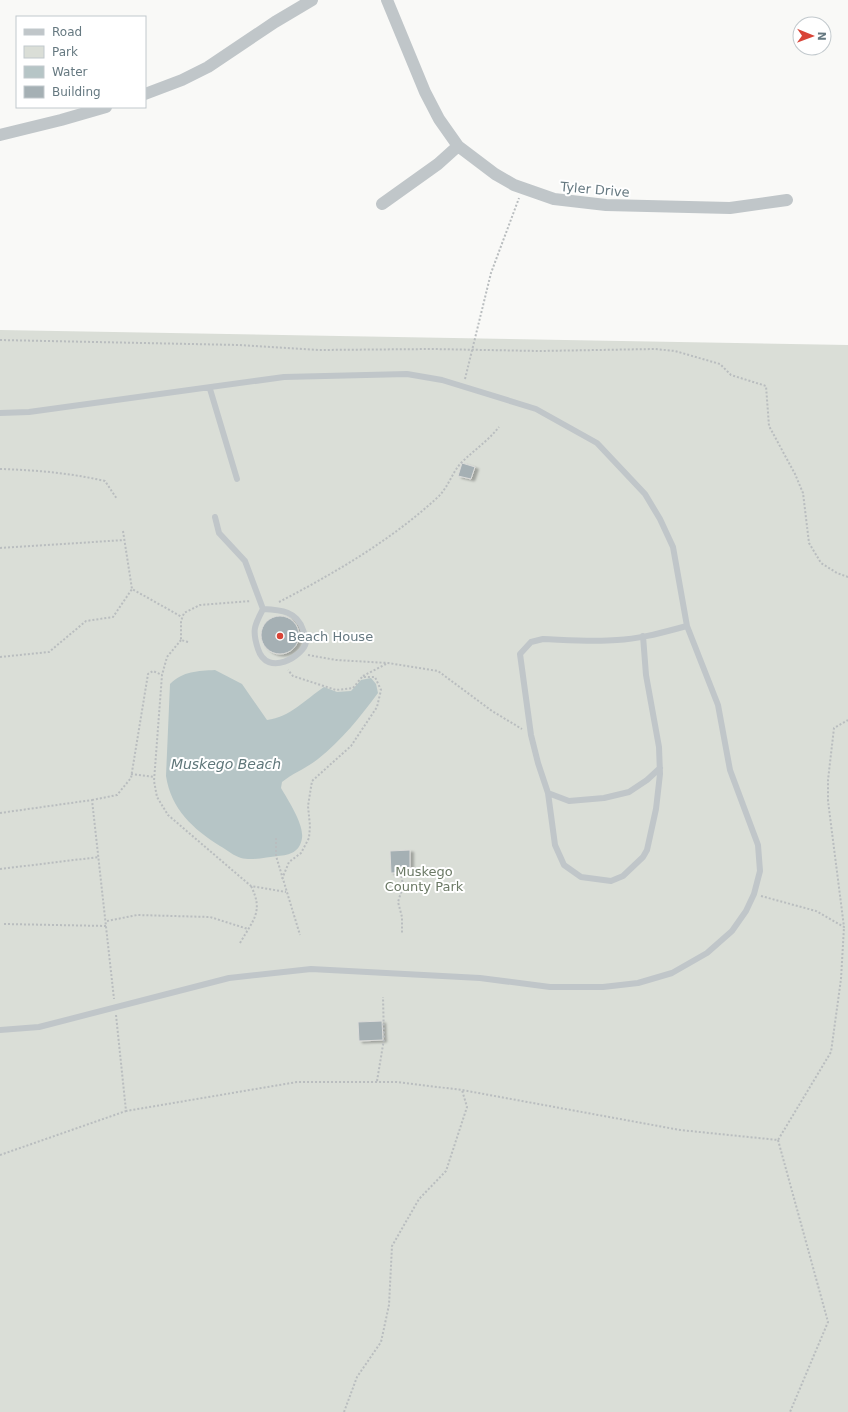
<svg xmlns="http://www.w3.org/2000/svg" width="848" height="1412" viewBox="0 0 848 1412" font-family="'DejaVu Sans',sans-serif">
<defs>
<filter id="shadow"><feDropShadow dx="3.5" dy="2" stdDeviation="1" flood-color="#0004"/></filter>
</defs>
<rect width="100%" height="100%" fill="#f9f9f7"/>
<path fill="#daded7" d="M0 330 848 345V1412H0Z"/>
<path fill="#b6c5c6" d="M215 670 242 684 267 720C290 717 305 700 324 687L337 692 351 691 361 680 371 678 376 684 378 693C360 717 342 740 318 759 307 768 293 773 282 782L281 788C288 800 304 824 302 838 300 852 290 855 278 856 267 857 252 861 241 858 234 856 227 850 220 846 193 829 171 809 166 776L170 684C183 671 198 671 215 670Z"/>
<path fill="#a5b0b4" stroke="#dbdbd9" filter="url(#shadow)" d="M462 463 475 467 471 479 458 476Z
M261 635a19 19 0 1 1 38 0a19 19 0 1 1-38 0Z
M410 850V872L391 873 390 851Z
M382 1021 383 1040 359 1041 358 1022Z"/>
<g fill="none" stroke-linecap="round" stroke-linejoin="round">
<path stroke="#b9bdbf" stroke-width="2" stroke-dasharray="2 2" stroke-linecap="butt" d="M0 340 239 345 319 350 432 349 540 351 655 349 675 351 720 364 731 375 766 386 769 426 795 474 803 493 809 543 821 563 837 573 848 577
M465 379 491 273 519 198
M0 469C36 470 70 473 105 481L117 499
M123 531 132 589 182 617
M0 548 125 540
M279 602C335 573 393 539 439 496 448 487 452 473 461 463 474 450 487 442 499 427
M181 640 167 657 162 675 154 781 157 797 168 815 238 875 251 886 286 892
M188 642 181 640V621L184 613 200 605 251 601
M308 655 336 660 388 663 438 671 492 711 522 729
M0 657 49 652 86 621 113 617 132 589
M363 676 386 664
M131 774 154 777
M92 800 117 795 131 778 148 674 153 671 162 675
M0 813 92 800 114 999
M276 838V856L300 935
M0 869 99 857
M401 872 403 886 398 902 402 917V934
M282 879 289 862 301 853 309 838 310 826 308 806 312 781 351 746 377 707 381 690 375 677H362L353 688 336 690 293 676 288 670
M761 896 816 911 844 927 828 801V780L834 728 848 720
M107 921 137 915 210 917 248 929
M4 924 107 926
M240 943C253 920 264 912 251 886
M116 1015 126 1111 297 1082H397L462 1090 680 1130 778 1140 831 1052 841 979 844 927
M377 1081 384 1039 383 997
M778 1140 828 1322 790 1412
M0 1155 126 1111
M344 1412 357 1377 381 1342 389 1305 392 1246 419 1199 446 1171 467 1107 462 1090"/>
<path stroke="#c0c6c9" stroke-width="6" d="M210 389 237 479
M0 413 29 412 284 377 407 374 442 380 536 409 597 443 645 494 660 519 673 547 687 626 718 705 730 770 758 845 760 871 754 894 746 911 732 931 707 953 672 973 638 983 603 987H550L480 978 311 969 229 978 39 1027 0 1030
M215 517 219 533 245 561 263 609C254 626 252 631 258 649 267 678 304 656 306 642 306 638 304 633 303 630 297 611 281 610 263 609
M643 636 646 675 659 747 660 774 656 809 647 850 643 857 623 876 611 881 581 877 564 865 555 845 548 793 538 763 531 735 520 654 531 642 543 639C568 640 593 642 617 640 641 639 664 632 687 626
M548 793 569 801 604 798 629 792 647 780 660 768"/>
<path stroke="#c0c6c9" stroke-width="12" d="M387 0 425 92 439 119 458 146 495 174 514 185 554 199 606 205 730 208 787 200
M145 94 182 80 208 67 275 22 312 0
M0 135 61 120 106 107
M382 204 438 164 458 146"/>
</g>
<circle fill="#d94437" stroke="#fff" stroke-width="1.5" cx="280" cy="636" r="4"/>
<g text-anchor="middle" stroke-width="4" stroke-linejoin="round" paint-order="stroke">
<g font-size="13" fill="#667981" stroke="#fff">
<text transform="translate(595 189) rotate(5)" y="5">Tyler Drive</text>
</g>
<g font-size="13" fill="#667981" stroke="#fff" text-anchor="start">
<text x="288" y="641">Beach House</text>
</g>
<g font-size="13" fill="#6b7965" stroke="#fff">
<text x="424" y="876">Muskego<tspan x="424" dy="15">County Park</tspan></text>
</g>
<g font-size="14" font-style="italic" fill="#60777a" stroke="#fff">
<text x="226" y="769">Muskego Beach</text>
</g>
</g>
<rect x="16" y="16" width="130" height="92" fill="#ffffff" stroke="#c2c9cd"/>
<rect x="24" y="29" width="20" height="6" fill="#c0c6c9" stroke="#c2c9cd"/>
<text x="52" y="36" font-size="12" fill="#667981">Road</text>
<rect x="24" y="46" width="20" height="12" fill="#daded7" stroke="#c2c9cd"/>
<text x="52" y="56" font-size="12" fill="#667981">Park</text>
<rect x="24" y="66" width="20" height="12" fill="#b6c5c6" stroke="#c2c9cd"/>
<text x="52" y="76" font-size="12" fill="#667981">Water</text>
<rect x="24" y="86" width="20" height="12" fill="#a5b0b4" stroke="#c2c9cd"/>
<text x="52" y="96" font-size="12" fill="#667981">Building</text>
<g transform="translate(812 36) rotate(91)"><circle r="19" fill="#ffffff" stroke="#c2c9cd"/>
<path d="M0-3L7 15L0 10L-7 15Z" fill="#d94437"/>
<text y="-6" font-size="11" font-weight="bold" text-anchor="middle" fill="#667981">N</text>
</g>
</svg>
